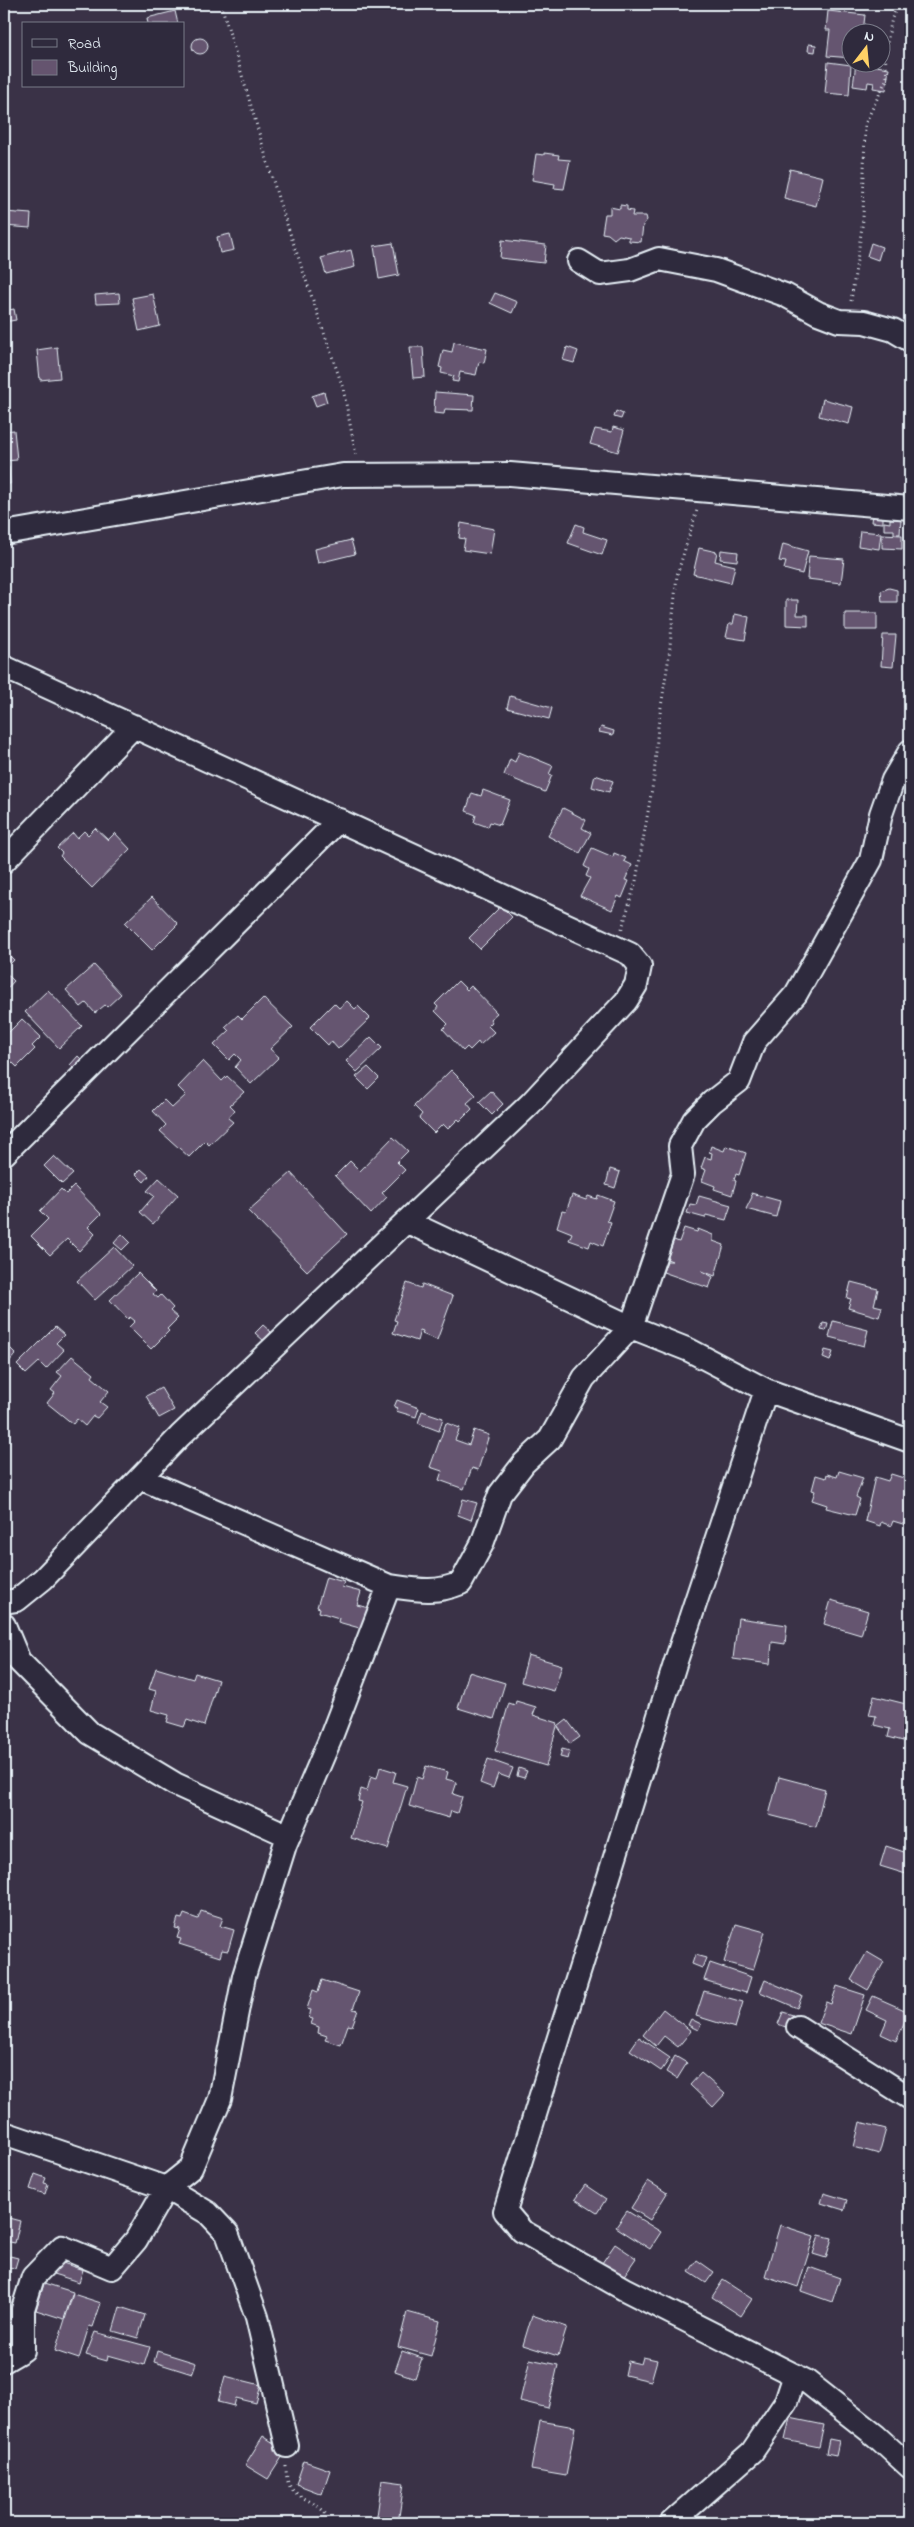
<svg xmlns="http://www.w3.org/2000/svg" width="914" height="2527" viewBox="0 0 914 2527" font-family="'Indie Flower',sans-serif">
<rect width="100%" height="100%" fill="#3a3247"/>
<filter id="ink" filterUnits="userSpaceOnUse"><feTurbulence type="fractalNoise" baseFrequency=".02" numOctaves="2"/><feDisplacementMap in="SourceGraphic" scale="10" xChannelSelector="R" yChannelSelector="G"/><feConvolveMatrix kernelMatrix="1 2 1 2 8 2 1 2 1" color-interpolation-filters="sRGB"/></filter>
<g filter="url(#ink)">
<path fill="#65546f" stroke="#e8f1f8" d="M175 11 178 24H148L147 18Z
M828 11 865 15 863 32H852V58L827 56 830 30H826Z
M192 46a8 8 0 1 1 16 0a8 8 0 1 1-16 0Z
M809 44 816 45 815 52 808 51Z
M828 62 851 65 849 95 825 93Z
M856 63 889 68 886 90 873 88 874 83 868 82 867 88 853 86Z
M544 153 559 155 558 159 570 160 564 189 554 188 555 184 532 180 536 154 544 155Z
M790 169 823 177 816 206 784 198Z
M620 205 627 206V210L633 211 632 216H646L647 220 643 225 641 242 629 241V237L619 235 614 239 608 234 602 233 605 214H610V207L620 209Z
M4 212 31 214 30 228 4 226Z
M230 234 234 250 220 253 217 237Z
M502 240 546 245 544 263 500 258Z
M393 243 399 275 379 279 374 246Z
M871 243 882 247 878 260 867 256Z
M351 250 355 267 326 274 321 258Z
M119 293 120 303 96 304 95 295Z
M495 293 517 302 512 313 490 303Z
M153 294 160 326 139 331 132 298Z
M14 309 16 320 4 322V311Z
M454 342 487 349 484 363 479 362 476 375 460 372 458 382 452 381 454 376 441 373 442 368 439 367 443 350 452 352Z
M57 347 60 378 40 380 37 350Z
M410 347H423L425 377 413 378Z
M567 347 578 351 574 363 563 360Z
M324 392 327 402 316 406 312 396Z
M435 392 474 395 473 410 445 409 444 414 434 413Z
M823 399 853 407 849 424 819 416Z
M616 411 623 414 621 419 614 417Z
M613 427 624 430 618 452 590 444 595 429 612 432Z
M14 430 17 460 4 461V431Z
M4 467H9L10 484H4Z
M907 482H910V495H906Z
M872 514H883V523L871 522Z
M890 519H901L900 534H894V530H884V522L890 523Z
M461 523 494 529 490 554 463 550 465 539 459 538Z
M576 524 584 527 583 532 607 540 602 555 568 543Z
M860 531 881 533 879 549 858 546Z
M882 534 902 535V549L882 548Z
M351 540 355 554 318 563 315 549Z
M783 544 808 551 802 574 784 569 786 562 779 561Z
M699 548 717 552 715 561 735 566 731 583 693 574Z
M721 550 738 552 737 561 720 559Z
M809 556 844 559 841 583 807 579Z
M889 588 897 590V602H882L881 591Z
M786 600H798L797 615H808V626L786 625Z
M845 613H877V630H845Z
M735 614 749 617 745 640 726 637 729 624H733Z
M883 635H896L893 667 881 666Z
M510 696 552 708 549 719 507 708Z
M601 727 614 731 613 735 599 732Z
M519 752 553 766 549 774 552 775 545 792 504 775 510 759 515 762Z
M595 775 613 781 609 792 592 787Z
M483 790 510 800 500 825 490 822 488 827 474 822 476 815 466 811 472 793 481 796Z
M563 808 586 820 582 828 591 833 580 853 548 836Z
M95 828 108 840 115 833 130 849 92 888 60 856 62 853 57 848 73 833 77 838 84 831 88 835Z
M592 848 613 857 614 853 626 858 624 861 632 865 625 880 629 881 622 898 618 896 612 910 580 896 590 878 586 876 589 869 584 866Z
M152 897 178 924 152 950 125 923Z
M501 906 512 917 480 949 469 938Z
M8 954 14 960 10 964 5 958Z
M94 965 121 994 107 1007 105 1005 95 1013 86 1003 81 1007 66 990Z
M4 971 14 981 4 992Z
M458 981 467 990 471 986 497 1013 490 1019 492 1022 488 1026 494 1032 480 1045 478 1042 470 1050 467 1047 463 1051 443 1029 448 1024 435 1011 438 1007 435 1004Z
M48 990 82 1026 59 1048 25 1012Z
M263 998 293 1027 270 1049 279 1057 251 1084 235 1067 241 1060 235 1054 229 1060 214 1045 229 1031 225 1027 238 1015 242 1019Z
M347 1001 355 1009 358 1006 370 1018 338 1049 331 1041 328 1045 310 1027 334 1003 339 1008Z
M22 1019 41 1037 32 1046 35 1049 17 1067 4 1054V1037Z
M371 1037 382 1048 357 1072 346 1061Z
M78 1056 87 1065 79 1074 70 1065Z
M203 1061 222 1081 227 1076 244 1092 230 1105 235 1110 228 1118 233 1122 209 1145 205 1141 189 1157 160 1131 166 1125 153 1111 164 1100 172 1108 186 1095 178 1087Z
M368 1067 379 1078 368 1089 356 1077Z
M451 1070 476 1095 467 1103 472 1109 460 1121 458 1119 448 1129 443 1124 434 1133 419 1118 422 1114 414 1106Z
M491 1091 503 1104 492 1115 479 1102Z
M393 1137 408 1151 397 1162 405 1170 382 1193 387 1197 371 1214 335 1176 350 1161 360 1171Z
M711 1146 724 1151 726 1146 746 1153 739 1175 736 1174 734 1180 736 1181 732 1195 714 1189 715 1186 702 1181 706 1170 701 1168 705 1157 711 1159 712 1153 709 1152Z
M54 1156 73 1174 62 1184 44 1166Z
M141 1169 149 1176 144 1182 136 1174Z
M610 1169 620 1172 615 1188 606 1185Z
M291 1173 347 1234 307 1271 248 1211Z
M159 1178 178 1195 153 1224 140 1212 154 1196 147 1191Z
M74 1186 101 1214 88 1227 95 1234 79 1251 67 1239 50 1255 31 1236 48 1219 40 1211 61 1189 66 1194Z
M751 1193 780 1201 776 1217 746 1209 752 1197Z
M572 1195 586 1200 588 1196 597 1199 598 1195 614 1201 607 1221 611 1222 603 1246 591 1241 589 1247 569 1240 572 1233 557 1227 562 1211 566 1212Z
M699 1196 731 1205 726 1220 706 1215 705 1218 687 1213 690 1204 696 1205Z
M684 1228 697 1232 698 1229 713 1235V1241L724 1245 715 1276 702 1271 713 1277 709 1288 663 1272 667 1261H672L667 1259 674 1240 679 1242Z
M122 1234 130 1242 122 1250 114 1243Z
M114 1247 132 1266 95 1300 77 1281Z
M138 1273 156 1291 153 1294 158 1298 161 1295 173 1308 170 1311 178 1318 167 1329 169 1331 151 1349 129 1327 135 1321 130 1317 128 1319 110 1300Z
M851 1282 878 1289 874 1305 882 1307 879 1317 848 1308 851 1299 847 1298Z
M407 1283 421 1288 422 1284 453 1296 437 1340 422 1334 423 1331 420 1330 417 1341 393 1333 397 1321 394 1320Z
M833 1321 868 1330 864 1346 829 1337Z
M823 1323 828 1324 826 1331 821 1330Z
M263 1325 271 1332 264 1341 255 1333Z
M55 1327 64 1335 56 1343 64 1350 46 1369 39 1362 26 1374 17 1365Z
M5 1343 16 1354 4 1367V1345Z
M825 1350 833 1352 830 1361 823 1358Z
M72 1356 94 1374 92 1377 109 1391 100 1402 107 1407 97 1418 93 1416 85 1426 77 1419 73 1424 47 1403 55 1393 51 1390 62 1376 57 1372Z
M161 1388 174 1410 159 1418 146 1396Z
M397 1400 419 1408 416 1417 396 1411 398 1408 394 1407Z
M422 1411 443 1418 439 1431 418 1423Z
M446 1423 460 1428 455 1440 469 1445 474 1430 489 1435 478 1470 472 1468 464 1489 439 1480 442 1471 430 1467Z
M839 1471 863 1478 856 1497 860 1499 855 1515 826 1508 827 1505 812 1500 815 1491 812 1490 816 1475 826 1478 827 1474 837 1477Z
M891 1474 910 1480 907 1490H910V1513L906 1525 893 1521 891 1526 881 1522 880 1526 865 1521 875 1477 888 1481Z
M463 1499 477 1503 471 1520 458 1515Z
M326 1577 344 1582 342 1587 361 1592 357 1605 369 1608 363 1629 338 1622 339 1618 319 1612 320 1608 317 1607Z
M831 1600 868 1611 861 1635 824 1624Z
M738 1618 787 1625 785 1644 772 1642 770 1664 733 1659Z
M528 1655 562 1665 554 1691 521 1682Z
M156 1668 193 1679 195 1673 218 1680 204 1726 187 1720 184 1727 167 1722 169 1715 151 1710 156 1691 149 1689Z
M469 1672 505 1683 494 1719 458 1708Z
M874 1696 910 1705 903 1741 888 1737 890 1729 874 1725 876 1716 869 1715Z
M516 1701 536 1707 533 1715 558 1723 546 1766 495 1751 509 1703 515 1705Z
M567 1720 580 1737 570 1744 558 1727Z
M562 1749 570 1751 568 1759 560 1757Z
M488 1759 513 1768 509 1778 498 1774 493 1788 480 1783Z
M426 1766 448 1772 446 1779 457 1782 453 1794 462 1797 457 1813 451 1811 449 1818 409 1806 417 1777 422 1779Z
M380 1767 396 1772 393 1782 407 1786 388 1849 351 1838 362 1802 358 1801 361 1789 367 1791 371 1776 377 1778Z
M519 1768 527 1771 524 1778 517 1776Z
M779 1777 825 1789 816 1827 769 1815Z
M886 1846 910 1854 906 1874 880 1866Z
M201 1911 223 1918 220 1926 234 1930 228 1951 222 1950 220 1957 179 1944 181 1939 177 1938 180 1929 175 1928 178 1918 182 1919 184 1914 198 1919Z
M736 1924 765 1932 753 1970 724 1962Z
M867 1952 884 1962 868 1990 851 1980Z
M695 1955 706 1958 702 1968 692 1964Z
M710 1963 751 1977 746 1993 704 1980Z
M322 1980 359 1992 353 2009 358 2010 352 2026 348 2025 341 2045 325 2040 327 2036 318 2033 319 2027 311 2024 313 2019 309 2018 311 2010 307 2009 313 1990 318 1992Z
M765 1980 802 1996 797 2008 760 1992Z
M837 1986 865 1995 852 2034 818 2023 826 2002 831 2004Z
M704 1991 743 2002 735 2028 696 2016Z
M873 1996 909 2012 896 2041 881 2034 887 2020 866 2010Z
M663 2009 691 2031 678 2047 664 2036 656 2046 643 2035Z
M783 2012 793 2015 788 2028 778 2024Z
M691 2019 701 2024 698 2030 688 2025Z
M639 2037 670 2058 661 2071 630 2050Z
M675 2056 687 2063 677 2079 666 2072Z
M701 2073 725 2094 713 2107 690 2085Z
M860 2122 886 2129 879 2154 854 2147Z
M35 2174 46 2178 44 2183 48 2184 45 2194 30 2189Z
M648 2181 667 2193 650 2220 631 2208Z
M585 2185 606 2199 597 2213 575 2199Z
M824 2193 847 2200 844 2210 821 2203Z
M4 2208H7L5 2217 20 2221 15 2243 4 2241Z
M627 2211 661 2232 650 2249 616 2227Z
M780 2225 814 2236 798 2287 765 2276Z
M819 2235 832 2238 826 2258 813 2254Z
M615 2244 636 2258 623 2277 602 2263Z
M10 2256 18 2258 15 2268 7 2267Z
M54 2260 83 2270 79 2282 50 2273Z
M697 2260 714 2272 706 2283 689 2272Z
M809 2267 840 2278 832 2302 801 2291Z
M723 2280 752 2299 741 2316 712 2297Z
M44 2283 73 2292 64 2319 36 2310Z
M73 2294 101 2303 93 2327 89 2326 79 2359 55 2351Z
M120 2307 145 2315 138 2338 113 2331Z
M407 2312 440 2321 431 2356 398 2347Z
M532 2315 567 2327 558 2356 523 2345Z
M95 2332 150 2347 144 2365 108 2355 107 2361 86 2355Z
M157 2351 196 2363 192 2374 154 2362Z
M402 2351 422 2358 415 2378 395 2371Z
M643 2357 657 2360 651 2381 625 2375 628 2361 641 2364Z
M530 2359 558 2365 548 2408 520 2401Z
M225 2376 261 2385 256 2403 236 2398 234 2406 218 2402Z
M790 2418 824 2425 819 2447 785 2440Z
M540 2421 575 2427 566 2476 531 2470Z
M263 2436 286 2451 268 2479 245 2465Z
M829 2439 839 2441 836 2455 826 2453Z
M304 2461 330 2470 322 2494 296 2484Z
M382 2480 404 2483 398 2523H376Z"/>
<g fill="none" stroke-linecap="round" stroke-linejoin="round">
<g stroke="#e8f1f8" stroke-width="26">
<path id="minor" d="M579 261 600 274 630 270 659 259 716 270 785 295 818 313 839 321 864 322 893 330 910 340
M4 533 343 475 510 474 910 508
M4 667 630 954 640 966 636 985 626 1001 530 1104 180 1436 43 1579 17 1600 4 1602
M4 861 134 726
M4 1154 339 820
M408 1222 631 1327 689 1350 766 1390 910 1441
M766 1390 675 1664 505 2211 522 2231 624 2289 806 2381 876 2436 910 2467
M140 1478 389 1586C418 1590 434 1594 461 1583L482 1544 500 1494 524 1463 550 1439 584 1378 631 1327 683 1174 680 1146 694 1120 712 1102 739 1081 754 1042 796 994 871 860 881 814 893 780 910 751
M4 1625 19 1661 90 1733 175 1784 289 1836
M798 2027 910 2098
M4 2133 166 2188 191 2168 220 2099 244 1976 285 1845 329 1742 389 1586
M4 2361 23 2350V2309L33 2277 62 2247 112 2268 136 2240 166 2188 208 2213 227 2233 257 2317 287 2446
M671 2523 752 2452 786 2402 795 2375"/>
</g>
<path stroke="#e8f1f8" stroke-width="3" stroke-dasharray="1 4" stroke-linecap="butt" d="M221 4 279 201 343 388 356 455
M851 301 863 220 865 124 887 78 885 53 892 18 898 4
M622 929 636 881 654 777 658 726 669 656 677 575 697 510
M286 2466C286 2496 300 2493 320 2508 325 2512 328 2518 332 2523"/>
<use href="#minor" stroke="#2f2a3d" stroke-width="22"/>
</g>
</g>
<rect width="914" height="2527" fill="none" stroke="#2f2a3d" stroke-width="20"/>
<rect x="10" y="10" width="894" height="2507" fill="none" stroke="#e8f1f8" stroke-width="2" filter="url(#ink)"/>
<rect x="22" y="22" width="162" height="65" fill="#2f2a3d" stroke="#797a88"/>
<rect x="32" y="39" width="25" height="8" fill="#2f2a3d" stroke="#797a88"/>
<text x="68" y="48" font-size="15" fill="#e8f1f8">Road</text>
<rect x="32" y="60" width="25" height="15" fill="#65546f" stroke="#797a88"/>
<text x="68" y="72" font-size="15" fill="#e8f1f8">Building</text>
<g transform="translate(866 48) rotate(16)"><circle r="24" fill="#2f2a3d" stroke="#797a88"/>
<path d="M0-4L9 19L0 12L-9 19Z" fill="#ffd166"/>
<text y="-8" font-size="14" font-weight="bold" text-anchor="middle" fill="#e8f1f8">N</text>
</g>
</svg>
